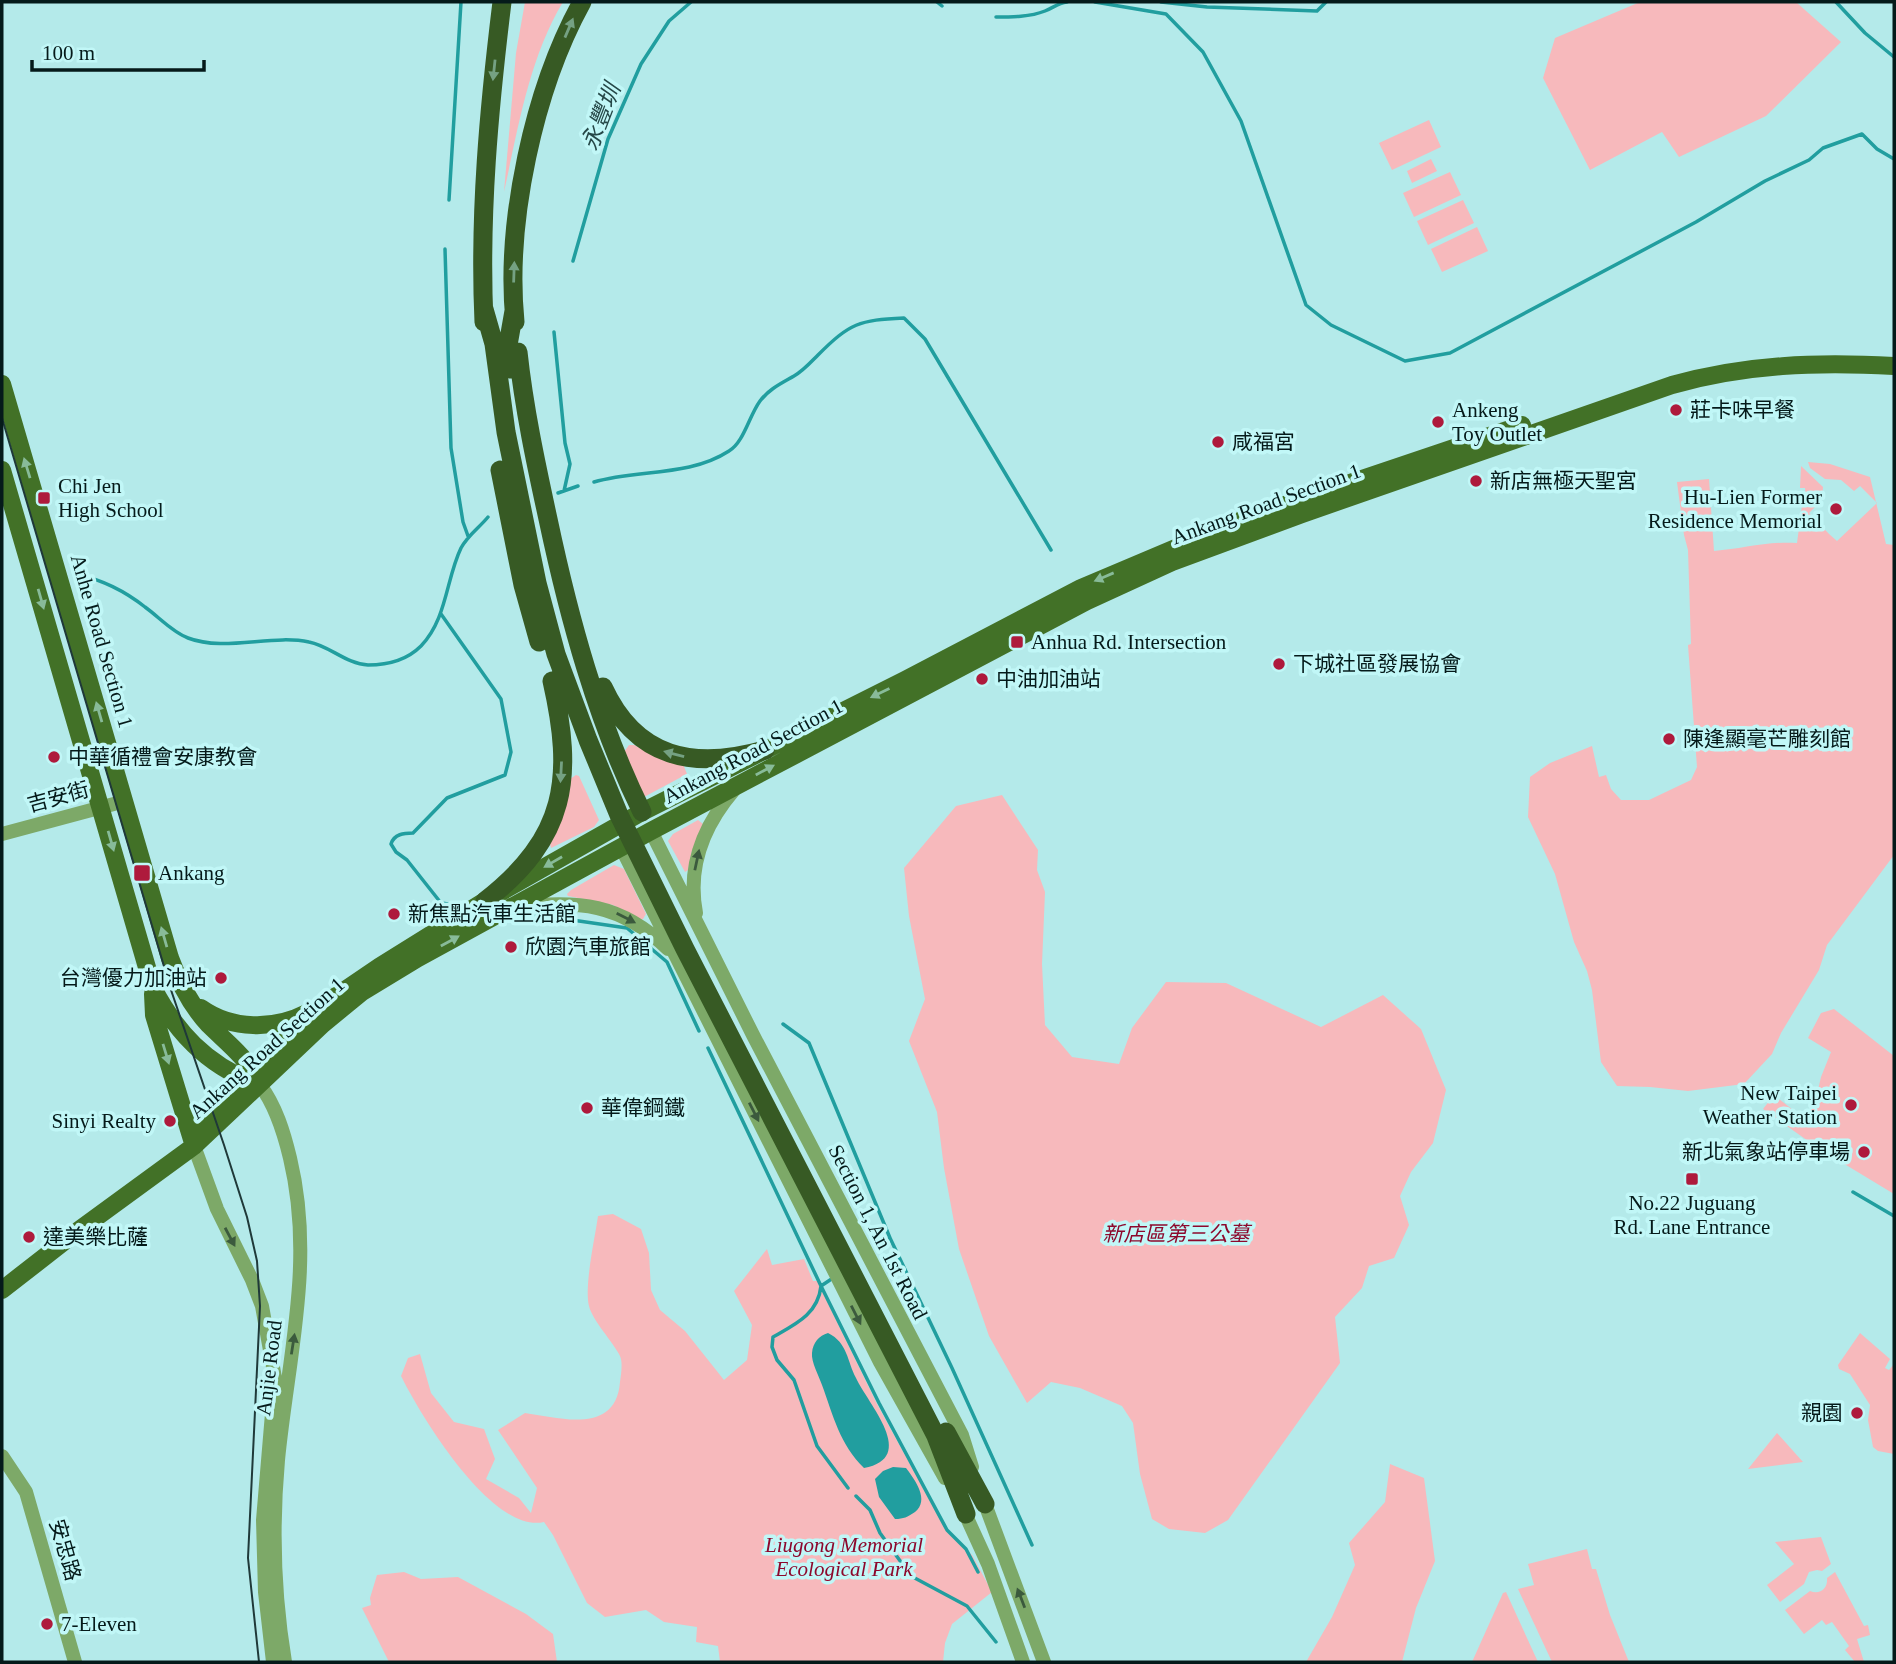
<svg xmlns="http://www.w3.org/2000/svg" width="1896" height="1664" viewBox="0 0 1896 1664" font-family="'Times New Roman','Noto Sans TC',serif">
<rect width="100%" height="100%" fill="#b4eaea"/>
<path fill="#f7b9bc" d="M525 2H563C529 58 518 129 504 192L516 53Z
M1640 2H1796L1841 42 1766 116 1679 157 1662 132 1590 170 1543 78 1555 38Z
M1429 120 1441 147 1392 170 1379 143Z
M1431 159 1437 171 1412 183 1407 171Z
M1450 172 1461 195 1414 217 1403 193Z
M1463 200 1474 223 1428 245 1417 221Z
M1477 227 1488 251 1442 272 1431 249Z
M1808 462 1830 464 1870 477 1886 544 1894 545V855L1827 945 1819 970 1781 1033 1772 1054 1744 1084 1688 1091 1650 1087 1617 1086 1601 1062 1592 990 1587 971 1574 942 1555 874 1528 817 1530 777 1550 763 1592 746 1599 777 1606 775 1611 789 1621 800H1649L1691 780 1697 767 1688 645 1691 644 1688 550 1684 535 1677 482 1709 479 1714 551C1742 549 1768 541 1797 543L1803 498 1806 497 1805 488H1800L1801 466 1823 487 1822 500 1809 513C1819 523 1826 532 1837 541L1877 503 1860 486 1854 491 1841 480 1825 479 1810 468Z
M629 745H634L663 760 683 764 687 774 644 797 624 752Z
M576 775 579 776 599 820 594 827 551 848 550 844C562 822 567 803 570 779Z
M1002 795 1038 850 1037 870 1045 892 1042 964 1045 1025 1072 1057 1119 1064 1132 1028 1166 982 1226 983 1321 1027 1383 995 1421 1029 1446 1090 1433 1143 1411 1172 1400 1196 1409 1225 1394 1258 1369 1266 1362 1288 1335 1317 1340 1363 1228 1520 1205 1533 1169 1529 1152 1519 1140 1474 1133 1423 1122 1406 1080 1388 1051 1382 1027 1403 989 1336 959 1249 944 1168 937 1112 909 1041 925 999 909 916 904 868 956 806Z
M698 820 703 824 692 851 688 870 685 872 668 841 673 834Z
M614 865 624 869 646 914 643 919 640 920 613 905 568 896 567 894 571 890Z
M1834 1009 1894 1056V1194L1818 1148 1763 1109 1774 1095 1802 1117 1815 1103 1821 1077 1831 1052 1808 1038 1821 1013Z
M613 1214 641 1229 649 1253 651 1290 660 1310 685 1331 724 1380 747 1360 752 1325 734 1291 767 1249 772 1265 804 1259 813 1281H817L877 1404 946 1530 972 1555 992 1592 952 1624 945 1643 943 1662H720L718 1646 696 1642 697 1627 664 1622 646 1610 605 1617 587 1603 553 1535 544 1522C492 1534 421 1416 401 1376L408 1358 420 1354 431 1393 454 1422 484 1429 495 1459 486 1479 519 1498 531 1513 537 1488 498 1430 525 1413C560 1418 616 1435 620 1382 621 1374 623 1363 620 1356 613 1342 592 1320 589 1306 584 1286 595 1238 598 1216Z
M1860 1333 1890 1359 1885 1368 1889 1370 1894 1364V1454L1878 1451 1873 1447 1868 1420 1870 1405 1850 1374 1839 1369 1838 1365Z
M1777 1433 1803 1462 1748 1469Z
M1390 1464 1424 1478 1435 1561 1416 1608 1402 1662H1306L1332 1617 1355 1565 1349 1543 1385 1502Z
M1821 1537 1831 1564 1822 1571 1817 1570 1809 1572 1804 1584 1780 1602 1767 1585 1794 1564 1775 1542Z
M1587 1549 1592 1569H1596L1610 1615 1629 1662H1552L1518 1589 1534 1585 1528 1564Z
M404 1572 421 1579 458 1577 526 1614 553 1634 557 1662H389L362 1608 371 1605 370 1598 377 1575Z
M1835 1572 1864 1626 1868 1625 1870 1635 1857 1639 1864 1662H1855L1845 1650 1849 1646 1832 1622 1826 1625 1822 1620 1804 1634 1785 1610 1810 1591C1820 1595 1828 1589 1827 1578Z
M1506 1592 1538 1662H1472L1503 1593Z"/>
<path fill="#219e9f" d="M828 1333C848 1343 847 1361 856 1378 868 1404 919 1458 864 1468 840 1445 833 1415 822 1385 819 1376 811 1362 812 1353 813 1342 819 1336 828 1333Z
M893 1467 906 1468C915 1480 930 1500 915 1512 907 1517 904 1519 895 1519L879 1497 875 1479 883 1471Z"/>
<g fill="none" stroke-linecap="round" stroke-linejoin="round">
<path stroke="#219e9f" stroke-width="3.5" d="M937 2 942 6
M1095 2 1166 14 1203 52 1241 121 1306 305 1331 325 1405 361 1450 353 1696 222 1765 181 1809 160 1823 148 1862 134 1877 149 1894 159
M1161 2 1207 7 1317 11 1326 2
M1836 2 1865 33 1894 57
M996 17C1012 17 1030 17 1045 11 1053 8 1058 3 1067 2
M449 200 461 2
M445 249 451 448 463 522 468 536
M573 261 608 139 641 64 669 21 691 2
M554 332 565 443 570 464 564 491
M594 482C638 469 689 477 729 451 744 442 749 416 760 401 769 389 782 383 794 376 803 371 811 362 818 355 850 323 859 320 904 318L925 339 1051 550
M558 493 578 486
M79 575C102 580 126 592 145 607 159 617 172 632 188 638 224 652 272 634 309 642 330 646 346 664 368 665 388 665 407 660 421 646 447 619 446 579 461 548 468 535 479 528 488 517
M441 614 501 699 511 752 505 775 447 798 413 833C404 833 394 834 391 844L396 852 407 860 441 903 463 906
M524 913 627 928 667 962 699 1031
M783 1024 809 1043 890 1238 887 1240
M708 1048 821 1286C818 1314 796 1324 773 1337L772 1347 777 1360 794 1380 817 1446 848 1488
M1853 1192 1894 1216
M890 1238 952 1368 1032 1545
M833 1278 821 1286 879 1403 947 1530 966 1549 978 1572
M856 1496 870 1510 880 1533 911 1576 967 1606 996 1642"/>
<path stroke="#7da968" stroke-width="14" d="M651 831 753 1035 962 1435 972 1467
M2 834 125 801
M621 847 880 1362 945 1478
M516 907C578 900 621 903 668 949
M696 913C687 866 704 825 734 790
M260 1085C276 1106 284 1133 290 1158 315 1262 288 1357 278 1460 272 1527 274 1596 285 1662
M194 1146 217 1209 252 1280 262 1306 275 1378 263 1520 265 1592 273 1662
M2 1456 26 1492 75 1662
M982 1496 1044 1662
M962 1507 988 1564 1023 1662"/>
<path stroke="#427127" stroke-width="18" d="M2 384 170 958C179 982 191 1006 209 1025 227 1043 245 1056 257 1079
M2 470 153 988C176 1032 206 1064 254 1083
M153 994 154 1015 194 1146
M201 1008C232 1030 274 1030 307 1013
M199 1132 202 1123 262 1062 326 1003 379 967 485 901 642 812 905 680 1081 588 1249 517 1522 425
M2 1290 79 1230 194 1146 323 1024 362 992 418 958 651 831 1087 601 1172 562 1302 514 1672 385C1747 364 1817 362 1894 366"/>
<path stroke="#375a24" stroke-width="19" d="M484 309 494 344 506 432 537 583 556 654 588 740 619 815 685 949 936 1436 966 1514
M484 322C479 215 489 108 502 2
M515 322C505 222 534 89 582 2
M518 352C524 408 536 464 548 519 569 618 597 721 642 812
M510 369 508 345 514 311
M500 470 523 585 539 642
M603 687C636 759 694 770 765 750
M485 901C567 837 574 778 552 681
M946 1432 985 1504"/>
<path stroke="#1f3939" stroke-width="2" d="M2 418 171 990 224 1145 247 1217 257 1261 260 1306 248 1558 259 1662"/>
</g>
<defs><path id="oneway-solid" d="M-6-.8H1V-3.2L6.5 0L1 3.2V.8H-6Z" transform="scale(1.75)"/></defs>
<g fill="#75a183">
<use href="#oneway-solid" transform="translate(569 28) rotate(-67)"/>
<use href="#oneway-solid" transform="translate(494 70) rotate(96)"/>
<use href="#oneway-solid" transform="translate(514 272) rotate(-88)"/>
<use href="#oneway-solid" transform="translate(674 754) rotate(-165)"/>
<use href="#oneway-solid" transform="translate(561 772) rotate(93)"/>
</g>
<g fill="#8b9">
<use href="#oneway-solid" transform="translate(27 468) rotate(-107)"/>
<use href="#oneway-solid" transform="translate(1104 577) rotate(157)"/>
<use href="#oneway-solid" transform="translate(41 599) rotate(74)"/>
<use href="#oneway-solid" transform="translate(880 693) rotate(154)"/>
<use href="#oneway-solid" transform="translate(99 712) rotate(-106)"/>
<use href="#oneway-solid" transform="translate(765 770) rotate(-28)"/>
<use href="#oneway-solid" transform="translate(111 841) rotate(74)"/>
<use href="#oneway-solid" transform="translate(553 862) rotate(150)"/>
<use href="#oneway-solid" transform="translate(164 937) rotate(-106)"/>
<use href="#oneway-solid" transform="translate(450 941) rotate(-29)"/>
<use href="#oneway-solid" transform="translate(166 1054) rotate(73)"/>
</g>
<g fill="#3b5a3d">
<use href="#oneway-solid" transform="translate(697 860) rotate(-78)"/>
<use href="#oneway-solid" transform="translate(626 918) rotate(27)"/>
<use href="#oneway-solid" transform="translate(754 1112) rotate(63)"/>
<use href="#oneway-solid" transform="translate(230 1237) rotate(62)"/>
<use href="#oneway-solid" transform="translate(856 1315) rotate(63)"/>
<use href="#oneway-solid" transform="translate(293 1344) rotate(-81)"/>
<use href="#oneway-solid" transform="translate(1021 1598) rotate(-111)"/>
</g>
<g fill="#ae1a3c" stroke="#c1f7f7" stroke-width="2.5">
<circle cx="1676" cy="410" r="7"/>
<circle cx="1438" cy="422" r="7"/>
<circle cx="1218" cy="442" r="7"/>
<circle cx="1476" cy="481" r="7"/>
<rect x="37" y="491" width="14" height="14" rx="3.5"/>
<circle cx="1836" cy="509" r="7"/>
<rect x="1010" y="635" width="14" height="14" rx="3.5"/>
<circle cx="1279" cy="664" r="7"/>
<circle cx="982" cy="679" r="7"/>
<circle cx="1669" cy="739" r="7"/>
<circle cx="54" cy="757" r="7"/>
<rect x="133" y="864" width="18" height="18" rx="3.5"/>
<circle cx="394" cy="914" r="7"/>
<circle cx="511" cy="947" r="7"/>
<circle cx="221" cy="978" r="7"/>
<circle cx="1851" cy="1105" r="7"/>
<circle cx="587" cy="1108" r="7"/>
<circle cx="170" cy="1121" r="7"/>
<circle cx="1864" cy="1152" r="7"/>
<rect x="1685" y="1172" width="14" height="14" rx="3.5"/>
<circle cx="29" cy="1237" r="7"/>
<circle cx="1857" cy="1413" r="7"/>
<circle cx="47" cy="1624" r="7"/>
</g>
<g text-anchor="middle" stroke-width="7" stroke-linejoin="round" paint-order="stroke">
<g font-size="21" fill="#051a1a" stroke="#c1f7f7" text-anchor="start">
<text x="1452" y="417">Ankeng<tspan x="1452" dy="24">Toy Outlet</tspan></text>
<text x="1690" y="417">莊卡味早餐</text>
<text x="1232" y="449">咸福宮</text>
<text x="1490" y="488">新店無極天聖宮</text>
<text x="58" y="493">Chi Jen<tspan x="58" dy="24">High School</tspan></text>
<text x="1822" y="504" text-anchor="end">Hu-Lien Former<tspan x="1822" dy="24">Residence Memorial</tspan></text>
<text x="1031" y="649">Anhua Rd. Intersection</text>
<text x="1293" y="671">下城社區發展協會</text>
<text x="996" y="686">中油加油站</text>
<text x="1683" y="746">陳逢顯毫芒雕刻館</text>
<text x="68" y="764">中華循禮會安康教會</text>
<text x="158" y="880">Ankang</text>
<text x="408" y="921">新焦點汽車生活館</text>
<text x="525" y="954">欣園汽車旅館</text>
<text x="207" y="985" text-anchor="end">台灣優力加油站</text>
<text x="1837" y="1100" text-anchor="end">New Taipei<tspan x="1837" dy="24">Weather Station</tspan></text>
<text x="601" y="1115">華偉鋼鐵</text>
<text x="156" y="1128" text-anchor="end">Sinyi Realty</text>
<text x="1850" y="1159" text-anchor="end">新北氣象站停車場</text>
<text x="1692" y="1210" text-anchor="middle">No.22 Juguang<tspan x="1692" dy="24">Rd. Lane Entrance</tspan></text>
<text x="43" y="1244">達美樂比薩</text>
<text x="1843" y="1420" text-anchor="end">親園</text>
<text x="61" y="1631">7-Eleven</text>
</g>
<g font-size="21" fill="#051a1a" stroke="#c1f7f7">
<text transform="translate(1266 504) rotate(-20)" y="7">Ankang Road Section 1</text>
<text transform="translate(102 641) rotate(74)" y="7">Anhe Road Section 1</text>
<text transform="translate(753 751) rotate(-28)" y="7">Ankang Road Section 1</text>
<text transform="translate(58 797) rotate(-15)" y="7">吉安街</text>
<text transform="translate(267 1048) rotate(-42)" y="7">Ankang Road Section 1</text>
<text transform="translate(878 1232) rotate(63)" y="7">Section 1, An 1st Road</text>
<text transform="translate(269 1368) rotate(-83)" y="7">Anjie Road</text>
<text transform="translate(65 1550) rotate(74)" y="7">安忠路</text>
</g>
<g font-size="21" font-style="italic" fill="#8d082c" stroke="#c1f7f7">
<text x="1176" y="1241">新店區第三公墓</text>
<text x="844" y="1552">Liugong Memorial<tspan x="844" dy="24">Ecological Park</tspan></text>
</g>
<g font-size="23" font-style="italic" fill="#264848" stroke="#c1f7f7">
<text transform="translate(601 117) rotate(-69)" y="8">永豐圳</text>
</g>
</g>
<rect width="1896" height="1664" fill="none" stroke="#051a1a" stroke-width="7"/>
<path d="M32 60v10h172v-10" fill="none" stroke="#051a1a" stroke-width="3.5"/>
<text x="42" y="60" font-size="21" fill="#051a1a" stroke="#c1f7f7" stroke-width="5" paint-order="stroke">100 m</text>
</svg>
